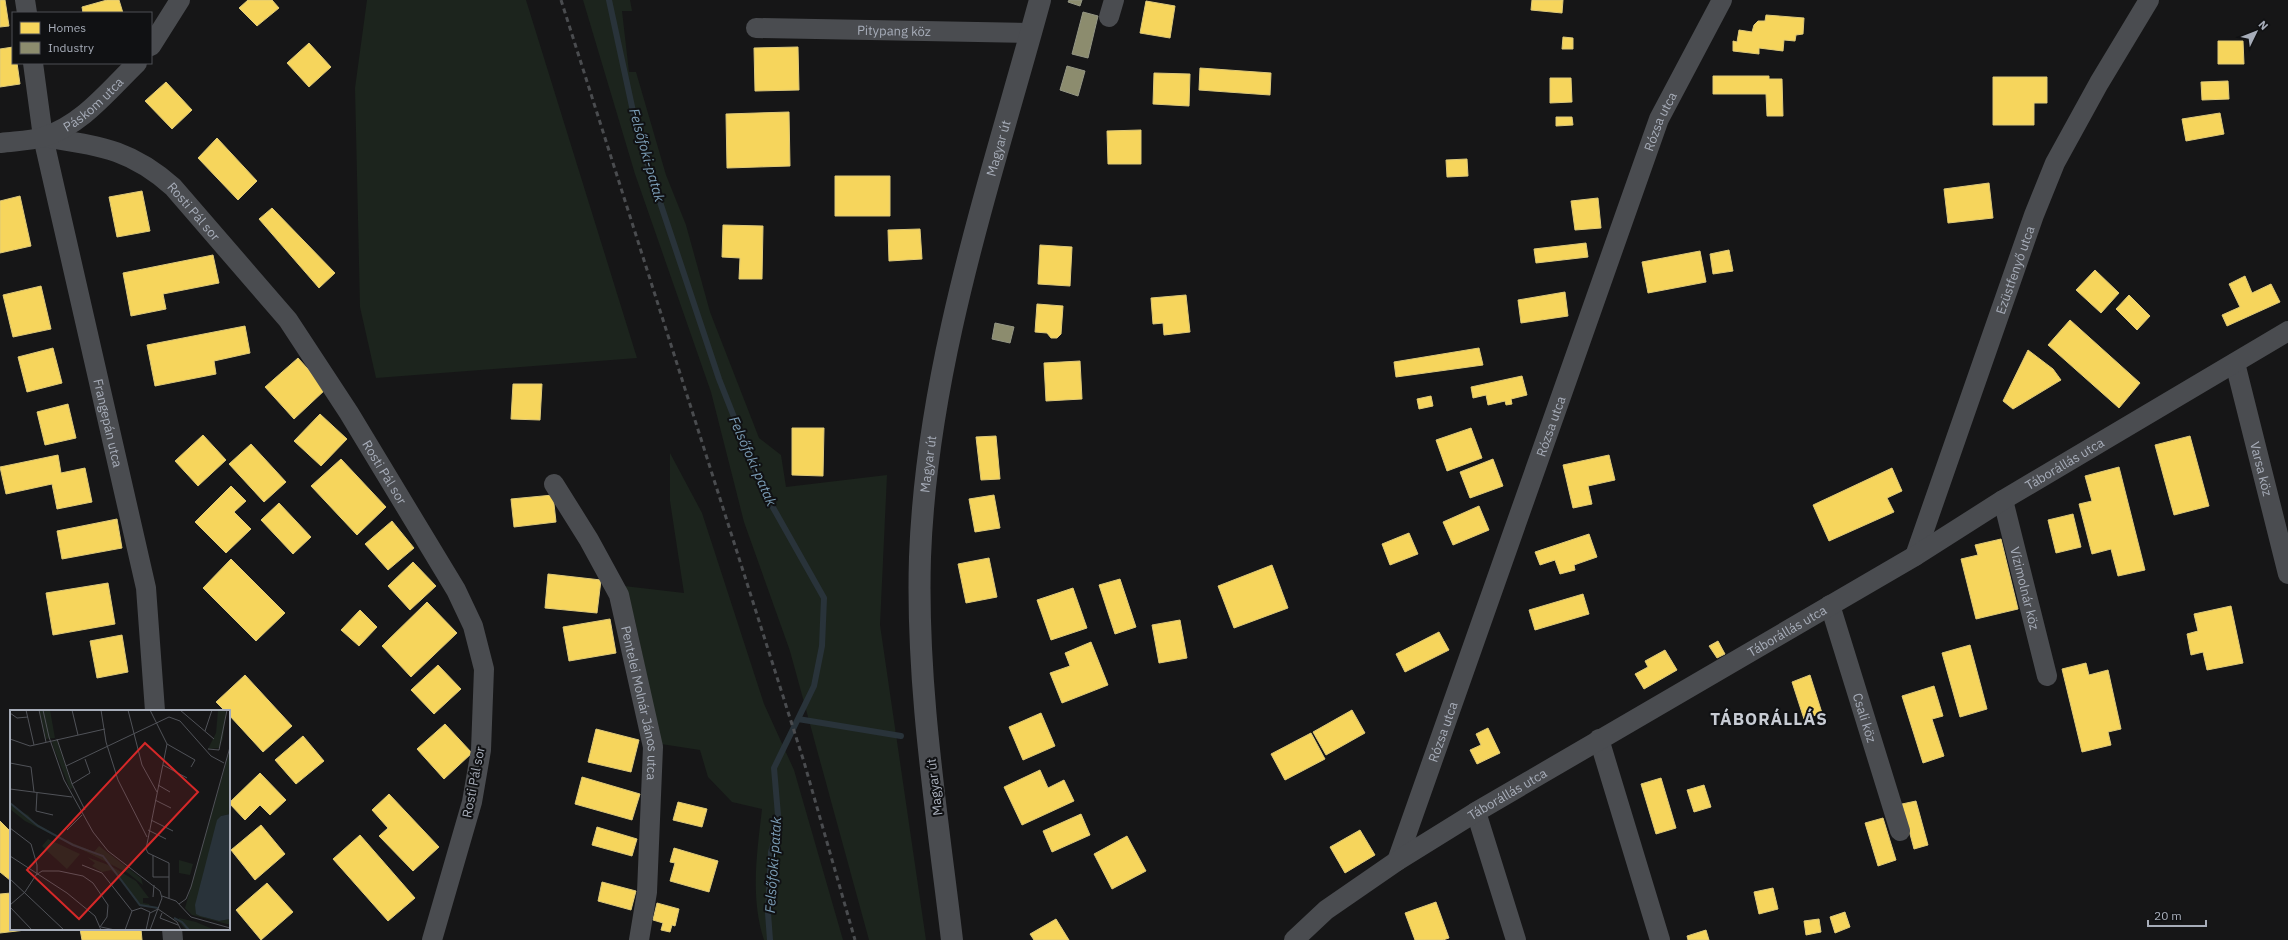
<svg xmlns="http://www.w3.org/2000/svg" width="2288" height="940" viewBox="0 0 2288 940" font-family="'IBM Plex Sans',sans-serif">
<rect width="100%" height="100%" fill="#161617"/>
<path fill="#1c241d" d="M367 0H526L637 358 376 378 360 307 355 88Z
M583 0H630L632 11H622L629 72H636L666 175 686 225 710 312 759 438 781 455 786 487 887 475 880 625 926 940H869L790 651 744 522 711 392 635 174Z
M670 453 702 513 764 704 794 770 843 940H764C750 897 757 853 762 809L732 802 708 777 700 750 661 744 635 620 624 586 684 593 670 501Z"/>
<path fill="#f6d55c" stroke="#dec978" d="M0 0H5L9 26 0 27Z
M107 0H119L123 13H83L82 7Z
M248 0H272L279 8 257 26 239 8Z
M1532 0H1563L1562 13 1531 10Z
M1146 1 1175 6 1170 38 1140 33Z
M1766 15 1804 18 1803 34 1796 35 1795 41 1784 40 1783 51 1759 48V54L1733 51V41L1737 42 1739 30 1752 32 1754 25 1758 21H1765Z
M1563 37 1573 38V49H1562Z
M2218 41H2243L2244 64H2218Z
M309 43 331 67 309 87 287 63Z
M13 47V63H17L20 84 0 87V49Z
M798 47 799 90 755 91 754 48Z
M1200 68 1271 73 1270 95 1199 90Z
M1154 73 1190 74 1189 106 1153 104Z
M1713 76H1769V79H1782L1783 116H1767L1766 94H1713Z
M1993 77H2047V103H2034V125H1993Z
M1550 78H1571L1572 102 1550 103Z
M2228 81 2229 99 2202 100 2201 82Z
M166 82 192 110 172 129 145 101Z
M789 112 790 166 727 168 726 114Z
M2220 113 2224 134 2186 141 2182 119Z
M1556 117H1572L1573 125 1556 126Z
M1141 130V164H1108L1107 131Z
M217 138 257 181 238 200 198 158Z
M1467 159 1468 176 1447 177 1446 160Z
M835 176H890V216H835Z
M1989 183 1993 218 1948 223 1944 189Z
M142 191 150 231 117 237 109 197Z
M20 196 31 246 0 253V201Z
M1598 198 1601 228 1575 230 1571 201Z
M272 208 335 273 319 288 259 219Z
M723 225 763 226 762 279H739L740 258 722 257Z
M920 229 922 259 889 261 888 230Z
M1586 243 1588 257 1536 263 1534 249Z
M1040 245 1072 247 1070 286 1038 284Z
M1729 250 1733 271 1713 274 1710 254Z
M1700 251 1706 282 1648 293 1642 262Z
M213 255 219 283 163 294 166 309 131 316 123 273Z
M2095 270 2119 293 2101 313 2076 290Z
M2245 276 2252 293 2271 284 2280 302 2227 326 2222 315 2240 307 2229 284Z
M41 286 51 329 13 337 3 295Z
M1565 292 1568 316 1521 323 1518 300Z
M1186 295 1190 332 1164 335 1163 323 1153 324 1151 298Z
M2129 295 2150 316 2137 330 2116 309Z
M1037 304 1063 306 1061 334 1057 338H1051L1047 333 1035 332Z
M2070 320 2140 383 2119 408 2048 345Z
M245 326 250 353 214 361 216 374 155 386 147 345Z
M53 348 62 383 27 392 18 357Z
M1479 348 1483 365 1396 377 1394 362Z
M2028 350 2053 369 2061 380 2013 409 2003 401Z
M298 358 326 389 294 419 265 387Z
M1080 361 1082 399 1046 401 1044 363Z
M1522 376 1527 395 1511 399 1512 404 1506 405 1505 401 1488 405 1486 395 1473 398 1471 387Z
M513 384H542L540 420 511 419Z
M1431 396 1433 406 1419 409 1417 399Z
M68 404 76 438 45 445 37 412Z
M320 414 347 439 321 466 294 441Z
M792 428H824L823 476 792 475Z
M1471 428 1482 458 1447 471 1436 440Z
M203 435 226 460 198 486 175 461Z
M996 436 1000 479 981 480 976 437Z
M2190 436 2209 506 2174 515 2155 445Z
M251 444 286 482 264 502 229 464Z
M58 455 61 473 85 468 92 502 57 509 52 484 6 494 0 467Z
M1609 455 1615 480 1588 486 1592 504 1573 508 1563 465Z
M341 459 386 507 357 535 311 486Z
M1493 459 1503 486 1470 498 1460 472Z
M2119 467 2145 570 2118 576 2111 549 2092 554 2079 504 2092 501 2085 476Z
M1892 468 1902 491 1887 498 1894 512 1829 541 1813 505Z
M231 486 246 501 234 512 251 529 226 553 195 522Z
M553 495 556 522 514 527 511 499Z
M994 495 1000 528 975 532 969 499Z
M279 503 311 537 293 554 261 520Z
M1479 506 1489 530 1453 545 1443 522Z
M2073 514 2081 547 2056 553 2048 520Z
M117 519 122 548 62 559 57 531Z
M392 521 414 548 388 570 365 544Z
M1409 533 1418 554 1390 565 1382 544Z
M1589 534 1597 557 1574 565 1575 570 1560 574 1555 560 1540 565 1535 552Z
M2001 539 2018 609 1976 619 1961 559 1978 555 1975 545Z
M989 558 997 597 966 603 958 564Z
M231 559 285 613 256 641 203 588Z
M413 562 436 586 410 610 388 586Z
M1272 565 1288 608 1234 628 1218 586Z
M548 574 601 580 597 613 545 608Z
M1120 579 1136 627 1115 634 1099 585Z
M108 583 115 624 53 635 46 593Z
M1073 588 1087 628 1051 640 1037 600Z
M1583 594 1589 614 1535 630 1529 610Z
M427 602 457 633 411 677 382 646Z
M2231 606 2243 663 2207 670 2203 652 2191 655 2187 634 2198 631 2194 614Z
M360 610 377 627 359 646 341 630Z
M610 619 616 653 569 661 563 627Z
M1180 620 1187 658 1159 663 1152 625Z
M1439 632 1449 650 1405 672 1396 654Z
M122 635 128 672 97 678 90 641Z
M1718 641 1725 654 1717 658 1709 646Z
M1091 642 1108 685 1062 703 1050 673 1070 666 1065 653Z
M1970 645 1987 709 1960 717 1942 653Z
M1665 650 1677 670 1644 689 1635 674 1648 667 1645 661Z
M2086 663 2089 675 2108 670 2121 729 2108 732 2111 745 2082 752 2062 669Z
M438 665 461 689 434 714 411 690Z
M245 675 292 726 263 752 229 715V711H225L216 702Z
M1810 675 1822 713 1804 719 1792 682Z
M1934 686 1943 716 1932 719 1944 756 1923 763 1902 696Z
M1352 710 1365 733 1326 755 1313 732Z
M1041 713 1055 746 1023 760 1009 727Z
M445 724 472 753 444 779 417 749Z
M1488 728 1500 753 1477 764 1470 750 1481 745 1476 734Z
M596 729 639 740 631 772 588 762Z
M1311 733 1325 759 1285 780 1271 754Z
M303 736 324 761 296 784 275 760Z
M1040 770 1048 788 1064 780 1074 801 1022 825 1004 787Z
M260 773 286 800 270 815 260 805 245 820 229 803Z
M582 777 640 794 632 820 575 804Z
M1661 778 1676 828 1656 834 1641 784Z
M1704 785 1711 807 1694 812 1687 790Z
M389 794 439 847 413 871 379 836 388 828 372 810Z
M1916 801 1928 845 1914 849 1902 804Z
M678 802 707 809 702 827 673 820Z
M1081 814 1090 835 1052 852 1043 831Z
M1883 818 1896 860 1878 866 1865 823Z
M0 821 11 832V881L0 872Z
M261 825 285 854 255 880 231 850Z
M597 827 637 839 632 856 592 845Z
M1360 830 1375 855 1345 873 1330 847Z
M360 835 415 898 388 921 333 859Z
M1127 836 1146 871 1112 889 1094 854Z
M674 848 718 861 709 892 670 881 675 863 670 862Z
M602 882 636 891 631 910 598 901Z
M267 883 293 912 261 940 236 910Z
M1773 888 1778 909 1759 914 1754 892Z
M11 893V929H34L0 933V894Z
M1436 902 1449 938 1443 940H1415L1405 913Z
M657 903 679 909 675 926 672 925 670 932 661 930 663 923 653 920Z
M1845 912 1850 927 1835 933 1830 917Z
M1056 919 1069 940H1034L1030 934Z
M1819 919 1821 932 1806 935 1804 921Z
M80 929H141L142 940H82Z
M1706 930 1709 940H1688L1687 936Z"/>
<path fill="#8c8c6e" stroke="#949684" d="M1069 0H1082L1080 6 1068 2Z
M1083 12 1098 16 1088 58 1072 54Z
M1067 66 1085 71 1078 96 1060 90Z
M995 323 1014 327 1010 343 992 339Z"/>
<g fill="none" stroke-linecap="round" stroke-linejoin="round">
<path stroke="#29333a" stroke-width="6" d="M609 0 639 139 719 379 762 488 824 598 822 646 814 686 774 768 779 827 771 852 768 913 770 940
M798 719 901 736"/>
<g stroke="#4a4c50" stroke-width="20">
<path d="M25 0 27 13"/>
<path d="M1109 17 1114 0"/>
<path id="s1" d="M756 28 1031 33"/>
<path d="M151 46 180 0"/>
<path id="s2" d="M33 63 43 137 146 588 155 711"/>
<path id="s3" d="M43 137C98 146 129 148 173 187L288 320 349 413 456 590 473 626 484 669 481 750 472 802 432 940"/>
<path id="s4" d="M0 143C14 141 30 141 43 137 81 126 109 90 137 63"/>
<path id="s5" d="M2235 363 2288 574"/>
<path id="s6" d="M554 484 589 540 619 595 653 747 647 892 639 940"/>
<path id="s7" d="M2003 500 2047 676"/>
<path id="s8" d="M1915 556 2034 215 2055 163 2099 83 2149 0"/>
<path id="s9" d="M1830 605 1900 831"/>
<path d="M1599 739 1660 940"/>
<path d="M1476 812 1516 940"/>
<path id="s10" d="M1397 861 1659 119 1722 0"/>
<path d="M172 929 173 940"/>
<path id="s11" d="M1294 940 1326 910 1397 861 1476 812 1915 556 2003 500 2288 331"/>
</g>
<path stroke="#4a4c50" stroke-width="22" id="s12" d="M952 940C937 813 916 685 920 557 927 366 990 183 1040 0"/>
<path stroke="#4a4c4f" stroke-width="3" stroke-dasharray="5 4" stroke-linecap="butt" d="M561 0 804 762 855 940"/>
</g>
<g text-anchor="middle" stroke-width="4" stroke-linejoin="round" paint-order="stroke">
<g font-size="13" fill="#a7adb9" stroke="#101113">
<text dy="5" stroke="none"><textPath href="#s1" startOffset="138">Pitypang köz</textPath></text>
<text dy="5" stroke="none"><textPath href="#s4" startOffset="104">Páskom utca</textPath></text>
<text dy="5" stroke="none"><textPath href="#s10" startOffset="785">Rózsa utca</textPath></text>
<text dy="5" stroke="none"><textPath href="#s12" startOffset="802">Magyar út</textPath></text>
<text dy="5" stroke="none"><textPath href="#s3" startOffset="174">Rosti Pál sor</textPath></text>
<text dy="5" stroke="none"><textPath href="#s8" startOffset="303">Ezüstfenyő utca</textPath></text>
<text dy="5" stroke="none"><textPath href="#s2" startOffset="368">Frangepán utca</textPath></text>
<text dy="5" stroke="none"><textPath href="#s10" startOffset="461">Rózsa utca</textPath></text>
<text dy="5" stroke="none"><textPath href="#s12" startOffset="478">Magyar út</textPath></text>
<text dy="5" stroke="none"><textPath href="#s11" startOffset="907">Táborállás utca</textPath></text>
<text dy="5" stroke="none"><textPath href="#s5" startOffset="109">Varsa köz</textPath></text>
<text dy="5" stroke="none"><textPath href="#s3" startOffset="498">Rosti Pál sor</textPath></text>
<text dy="5" stroke="none"><textPath href="#s7" startOffset="91">Vízimolnár köz</textPath></text>
<text dy="5" stroke="none"><textPath href="#s11" startOffset="583">Táborállás utca</textPath></text>
<text dy="5" stroke="none"><textPath href="#s6" startOffset="239">Pentelei Molnár János utca</textPath></text>
<text dy="5" stroke="none"><textPath href="#s9" startOffset="118">Csali köz</textPath></text>
<text dy="5" stroke="none"><textPath href="#s10" startOffset="137">Rózsa utca</textPath></text>
<text transform="translate(473 782) rotate(-79)" y="5">Rosti Pál sor</text>
<text transform="translate(934 787) rotate(-97)" y="5">Magyar út</text>
<text dy="5" stroke="none"><textPath href="#s11" startOffset="259">Táborállás utca</textPath></text>
</g>
<g font-size="14" font-style="italic" fill="#7b9db6" stroke="#101113">
<text transform="translate(647 155) rotate(74)" y="5">Felsőfoki-patak</text>
<text transform="translate(753 461) rotate(66)" y="5">Felsőfoki-patak</text>
<text transform="translate(773 865) rotate(-86)" y="5">Felsőfoki-patak</text>
</g>
<g font-size="17" font-weight="bold" letter-spacing="1" fill="#c8ccd4" stroke="#101113">
<text x="1769" y="725">TÁBORÁLLÁS</text>
</g>
</g>
<g transform="translate(10 710)">
<rect width="220" height="220" fill="#161617"/>
<path d="M29 0H40L45 28 36 29ZM208 0H216L213 29 209 38 198 39 206 23ZM47 30 63 78 60 79 43 36 42 31ZM220 39V104L211 106 194 207 209 211 220 209V214H217L182 205 175 198ZM0 92 6 99 18 105 24 112 53 129 84 142 89 136 131 168 133 175 118 163 15 111 0 99ZM38 129 70 144 57 159 32 136ZM77 147 101 156 126 171 139 188H133V193L139 194 140 197 129 196 109 167 101 160 92 162 82 156 85 153ZM169 150 183 154 180 165 169 163ZM169 208 186 212 205 220H176L168 211Z" fill="#1c241d"/>
<path d="M220 104V209L209 211 190 206 186 204 185 195 207 110 211 106Z" fill="#29333a"/>
<path fill="none" stroke="#29333a" stroke-width="2" d="M0 93 28 116 63 135 93 146 130 195 148 198M164 208 172 212 179 220"/>
<path fill="none" stroke="#505258" stroke-width="1" d="M16 0 24 35M29 0 36 32M33 0 39 27 54 70 83 122 98 141 150 181 152 188 140 220M62 0 68 25M91 0 96 32 108 70 137 127M118 0 132 55 147 82M140 0 157 34 136 139 138 143 159 153V188M170 0 204 29M0 3 7 8 18 7M195 21 202 0M0 29 20 36 95 19M47 29 62 74 75 100M157 34 185 50 181 57M198 39 209 40 217 0M0 53 21 57 24 82M153 55 177 68M56 56 159 7 170 11 201 46 214 53M62 74 80 63 75 49M148 75 160 82M0 79 62 87M27 83 26 101 43 105M145 90 161 98M141 110 163 121M0 118 21 134 27 155V165M57 120 72 105M138 120 156 129M143 145V167H159M0 146 57 183 85 206 91 220M72 155 92 163 122 201 131 198 140 202 136 220M0 169 54 220M152 186 166 191 181 207 220 218M143 187 144 175M169 194 176 189 181 177 220 37M0 195 15 182 26 165 32 161H49L73 166 83 173 98 195 97 207 90 217M0 197 22 220M140 203 148 199 167 212 171 220M152 203 150 208 168 215M91 217 105 220M115 220 122 201"/>
<path fill="#d62828" fill-opacity="0.15" stroke="#d62828" stroke-width="2" d="M135 33 188 82 69 209 17 160Z"/>
<rect width="220" height="220" fill="none" stroke="#a7adb9" stroke-width="2"/>
</g>
<rect x="12" y="12" width="140" height="52" fill="#101113" stroke="#4c4f55"/>
<rect x="20" y="22" width="20" height="12" fill="#f6d55c" stroke="#4c4f55"/>
<text x="48" y="32" font-size="12" fill="#a7adb9">Homes</text>
<rect x="20" y="42" width="20" height="12" fill="#8c8c6e" stroke="#4c4f55"/>
<text x="48" y="52" font-size="12" fill="#a7adb9">Industry</text>
<g transform="translate(2256 32) rotate(47)" stroke="#101113" stroke-width="3" paint-order="stroke">
<path d="M0-3L7 15L0 10L-7 15Z" fill="#a7adb9"/>
<text y="-6" font-size="11" font-weight="bold" text-anchor="middle" fill="#a7adb9">N</text>
</g>
<path d="M2148 920v6h58v-6" fill="none" stroke="#a7adb9" stroke-width="2"/>
<text x="2154" y="920" font-size="12" fill="#a7adb9" stroke="#101113" stroke-width="3" paint-order="stroke">20 m</text>
</svg>
